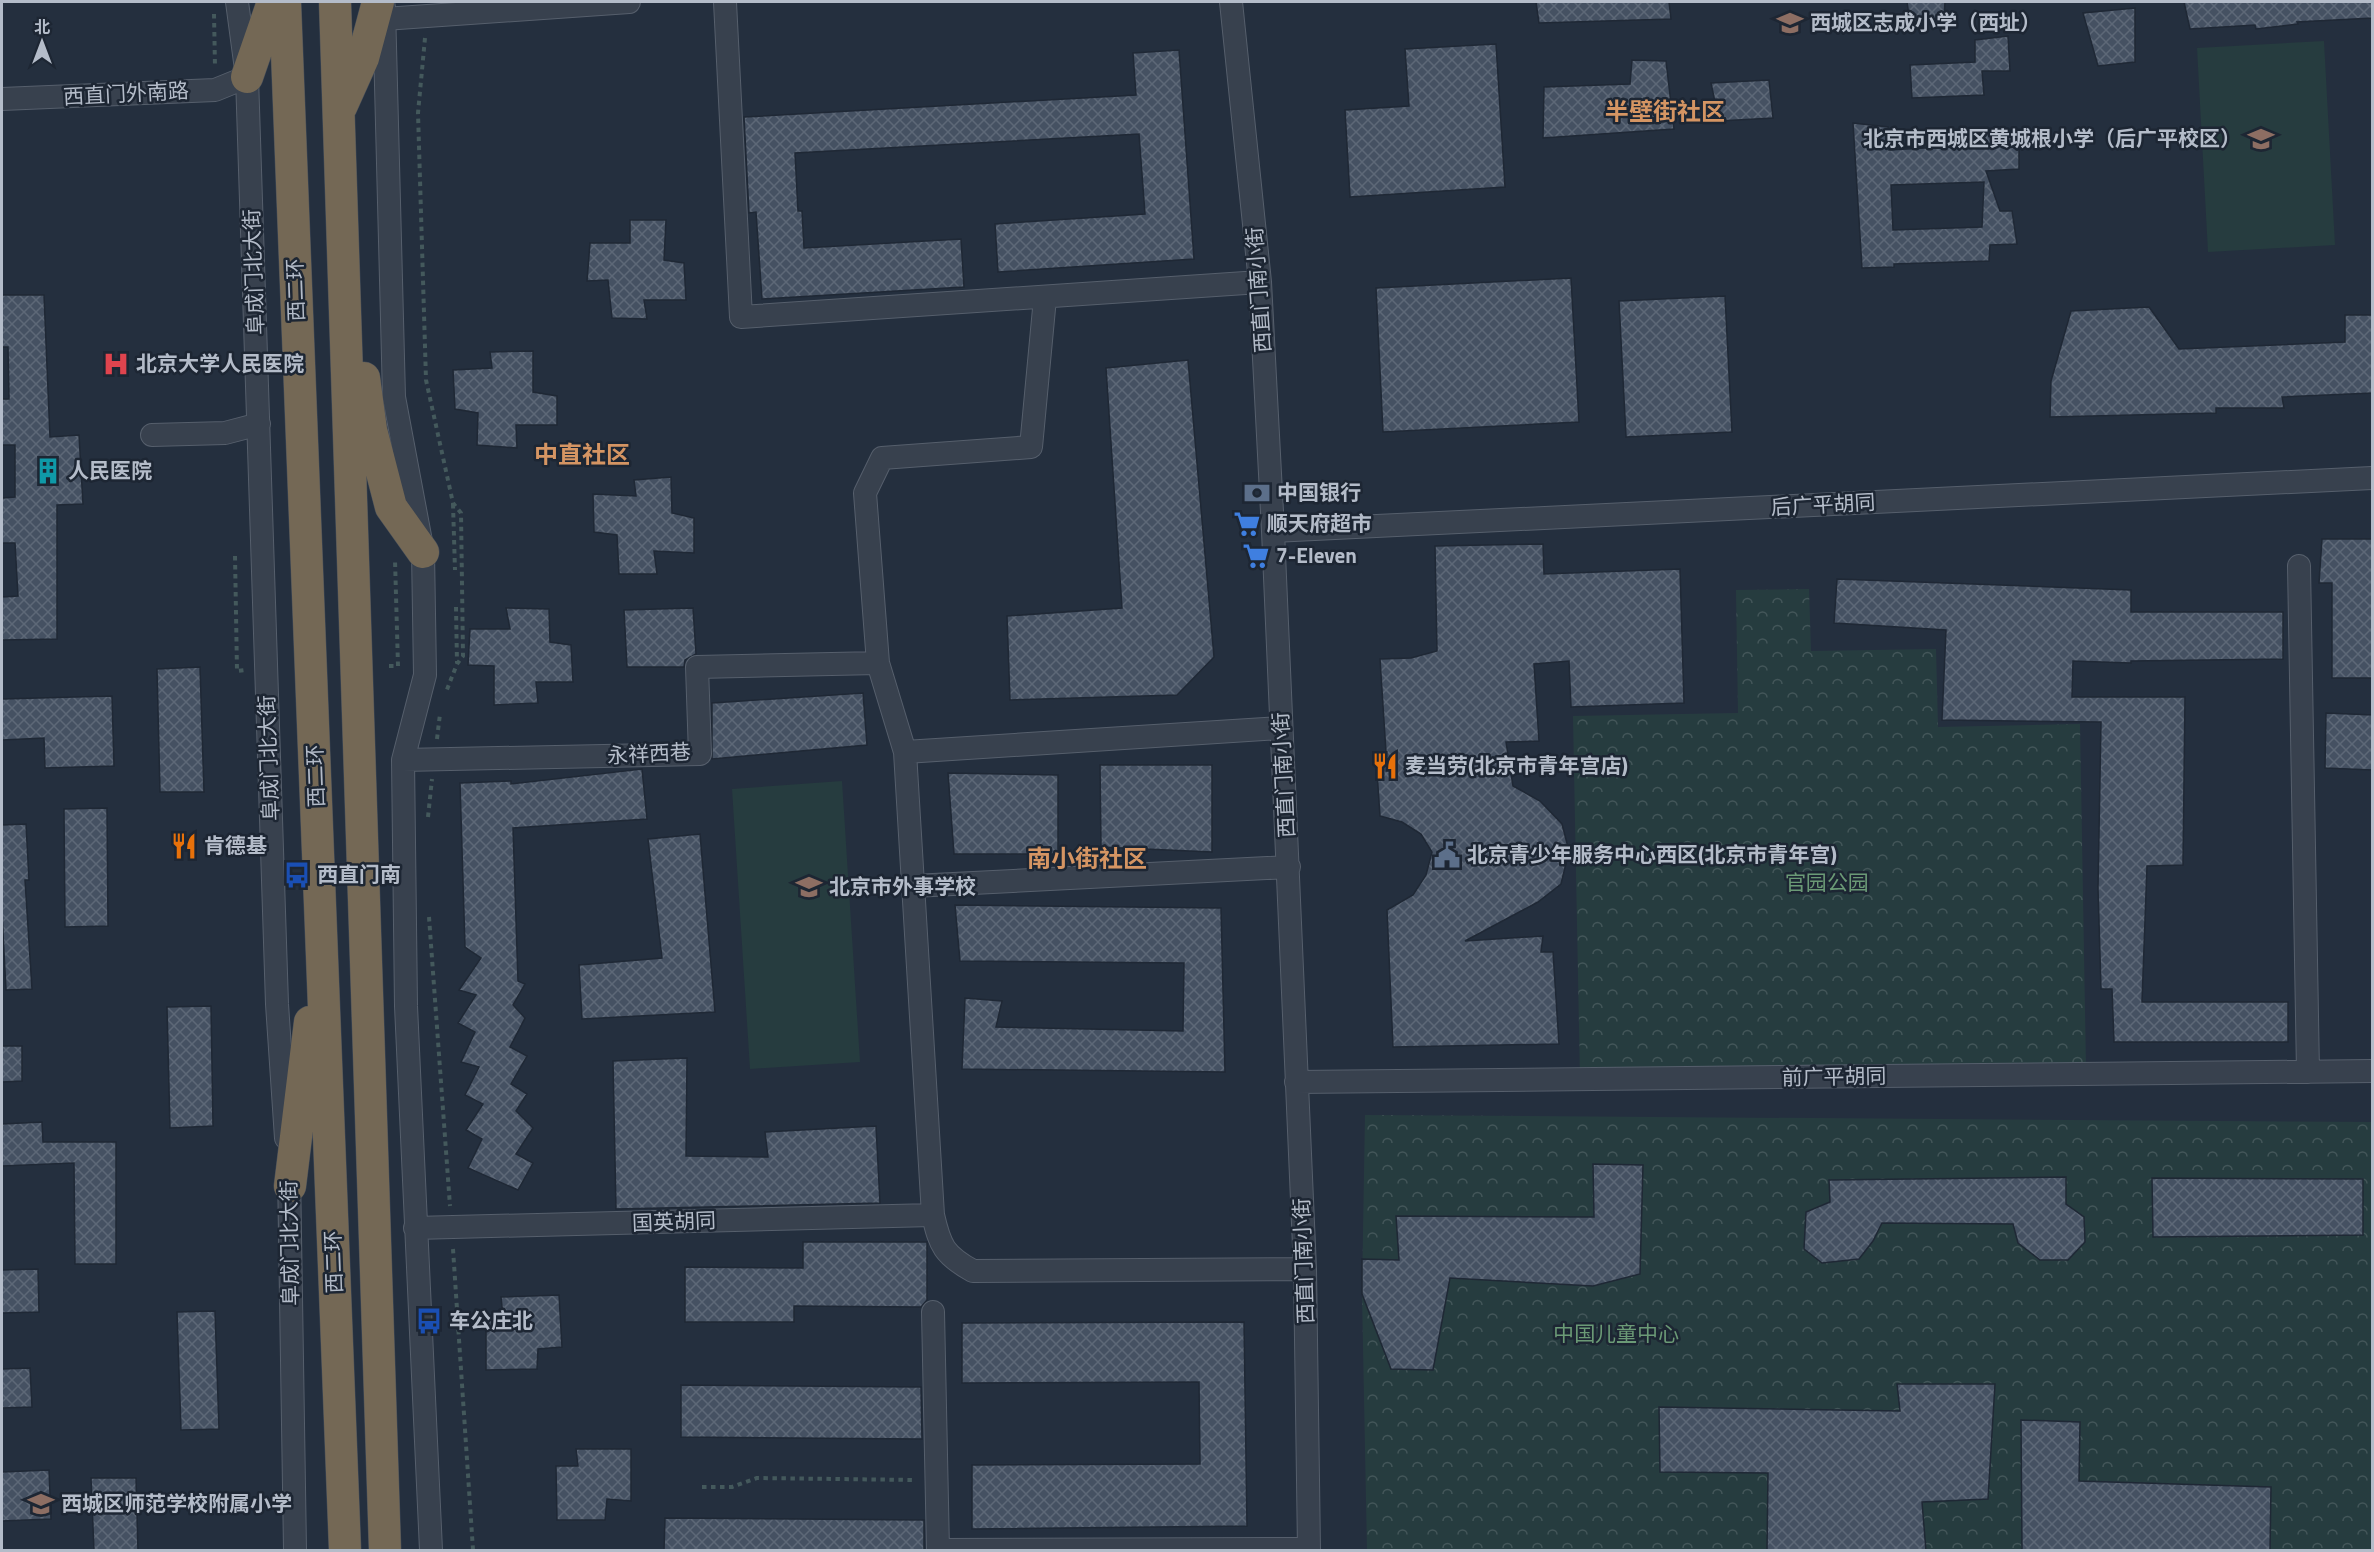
<svg xmlns="http://www.w3.org/2000/svg" width="2374" height="1552" viewBox="0 0 2374 1552" font-family="'Titillium Web','Noto Sans SC',sans-serif">
<defs>
<pattern id="park-crowns" width="20" height="18" patternUnits="userSpaceOnUse" patternTransform="scale(1.5)"><rect width="20" height="18" fill="#263c3f"/><path d="M2 6a3 3 0 1 1 6 0M12 15a3 3 0 1 1 6 0" fill="none" stroke="#435659"/></pattern>
<pattern id="building-cross-hatch" width="8" height="8" patternUnits="userSpaceOnUse" patternTransform="scale(1.5)"><rect width="8" height="8" fill="#455162"/><path d="M0 0l8 8M0 8l8-8" fill="none" stroke="#5d6877"/></pattern>
</defs>
<rect width="100%" height="100%" fill="#242f3e"/>
<path fill="url(#park-crowns)" d="M1809 589 1811 651 1936 649 1938 727 2080 724 2086 1069 1580 1078 1573 716 1738 713 1736 590Z
M1365 1115 2372 1122V1550H1367L1362 1294Z"/>
<path fill="#263c3f" d="M2324 41 2335 245 2208 252 2197 48Z
M842 781 860 1062 750 1069 732 789Z"/>
<path fill="url(#building-cross-hatch)" stroke="#1f2835" stroke-width="1.5" fill-rule="evenodd" d="M1536 2H1669L1671 19 1539 23Z
M1907 2H1945L1944 18 1910 22Z
M2184 2H2373V18L2297 22 2298 24 2256 29 2255 25 2190 29Z
M2135 8V62L2098 66 2083 13Z
M2008 36 2010 71H1982L1984 95 1912 98 1910 65 1975 62V40Z
M1496 44 1505 187 1350 197 1345 110 1409 106 1405 49Z
M1179 50 1194 259 998 272 995 224 1145 214 1139 134 795 153 798 211H802L804 248 961 239 964 287 762 299 756 212 749 213 744 117 1136 95 1133 53Z
M1632 60 1666 61 1674 129 1543 138 1544 87 1630 84Z
M1769 80 1773 118 1719 121 1711 83Z
M1853 123 1888 127 1889 150 1980 145 1979 133 2019 131V169L1986 171 2000 211H2012L2017 244 1990 245 1989 261 1894 264V267L1862 268ZM1984 182 1982 227 1893 230 1891 185Z
M630 220H666L664 260 684 263 686 300H644L647 319 612 318 608 280 587 281 590 243H630Z
M1571 278 1579 422 1383 432 1376 288Z
M2 295H44L50 437 79 435 83 504 57 505V639L2 640V597L18 596 15 543H2V498L15 497V445H2V399H9L8 347H2Z
M1725 296 1732 432 1626 437 1619 301Z
M2149 307 2179 349 2345 342V315H2373V393L2282 397 2284 408H2216V413L2050 417 2051 381 2071 311Z
M533 351V392L557 396V425H516L517 448 477 445 478 413 455 409 453 370 492 368 490 352Z
M1188 360 1214 657 1177 695 1010 700 1007 616 1122 608 1106 368Z
M671 477 672 513 694 518V553L654 551 657 574H619L617 535 594 532 593 494 636 496 634 480Z
M2322 539H2373V678H2332V583H2319Z
M1543 544 1544 574 1680 569 1684 703 1571 707 1569 661 1534 664 1539 741 1506 742 1513 786 1540 801 1562 824 1569 851 1561 884 1538 902 1465 941 1543 936 1541 952H1553L1559 1044 1393 1047 1387 910 1413 895 1426 875 1432 852 1421 834 1402 822 1380 816 1376 757 1386 752 1380 659 1411 658 1437 651 1435 546Z
M1837 579 2131 590V612H2283V659L2131 661V663L2073 661 2072 697H2185L2183 865 2147 866 2142 1002H2288V1042H2114L2112 989H2101L2098 888 2101 722 1942 720 1946 630 1834 623Z
M506 608 549 609 550 642 571 645 573 682H536L538 703 494 705V666L468 665 470 629H510Z
M693 608 696 654 685 660 684 667H627L624 610Z
M200 667 204 792H160L157 669Z
M863 693 867 745 712 759V703Z
M112 696 114 766 45 768 44 738 2 740V699Z
M2326 713 2373 715V770L2325 768Z
M1100 765H1212V852L1101 847Z
M642 769 647 819 513 828 518 981 525 984 513 1005 525 1018 510 1047 527 1056 511 1084 527 1094 516 1111 533 1128 516 1154 533 1163 518 1190 468 1168 482 1139 466 1130 483 1104 465 1095 479 1067 461 1062 475 1032 458 1023 476 995 459 990 481 958 465 947 460 783 511 781V784Z
M948 773 1058 775V854H954Z
M107 808 108 926 65 927 64 809Z
M26 824 29 880H25L32 989 6 990 2 914V825Z
M700 834 715 1012 582 1019 579 965 662 958 648 839Z
M955 905 1221 908 1225 1072 962 1069 965 998 1002 1001 996 1027 1183 1031 1184 963 960 961Z
M211 1006 213 1126 170 1128 167 1007Z
M2 1046H22V1081L2 1082Z
M687 1058 686 1156 768 1157 765 1132 876 1126 880 1203 616 1209 613 1061Z
M42 1122 43 1142H116V1264H75L74 1163 2 1166V1124Z
M1593 1164 1643 1165 1640 1274 1593 1286 1450 1278 1433 1370 1391 1369 1362 1294V1259L1399 1260 1396 1216 1594 1217Z
M2066 1177V1204L2084 1217 2085 1242 2068 1260H2040L2018 1243 2013 1224 1882 1223 1873 1241 1859 1259 1822 1263 1804 1249 1806 1212 1830 1202 1829 1180Z
M2152 1178 2363 1179V1235L2153 1237Z
M803 1242H927V1300L921 1307 794 1306V1322H685V1267L803 1268Z
M38 1269 39 1312 2 1313V1270Z
M559 1295 562 1347 538 1349 537 1369 486 1370V1317L503 1316 501 1297Z
M215 1311 219 1429 181 1430 177 1312Z
M1244 1322 1247 1526 972 1529V1465L1200 1464 1199 1382 962 1383V1323Z
M30 1368 32 1407 2 1408V1369Z
M1897 1384H1995L1988 1499 1922 1502 1926 1551H1767L1768 1473 1660 1472 1659 1407 1900 1411Z
M681 1385 921 1387 922 1439 681 1437Z
M2021 1420 2080 1422 2079 1481 2271 1487 2270 1551H2022Z
M576 1449H631V1501L607 1499 605 1520H557L556 1466H578Z
M49 1470 51 1519 2 1521V1472Z
M91 1478H136L138 1551H94Z
M665 1518 924 1520V1551H664Z"/>
<g fill="none" stroke-linecap="round" stroke-linejoin="round">
<g stroke="#565f6c" stroke-width="24">
<path id="minor" d="M237 2 247 77 277 1004 286 1138
M725 2 741 317 1260 282
M1231 2 1260 282 1273 531 1305 1269 1309 1550
M384 7 394 397 423 552 425 675 403 760 406 1006 431 1550
M384 19 629 2
M2 99 215 90 247 77
M1045 298 1031 447 882 458 865 493 878 663 905 752 933 1215C940 1246 944 1255 973 1271L1305 1269
M152 435 225 433 259 424
M1273 531 2372 478
M2299 566 2308 1072
M905 752 1280 728
M403 760 700 754 697 667 878 663
M913 886 1289 867
M1296 1082 2372 1071
M289 1171 295 1550
M415 1228 933 1215
M933 1312 938 1550
M938 1550 1309 1549"/>
</g>
<g stroke="#434c59" stroke-width="33">
<path id="highway" d="M285 2 345 1550
M335 2C351 518 369 1034 385 1550
M247 77 273 2
M341 107 363 58 378 2
M364 378 371 430 391 507 423 552
M290 1186 310 1022"/>
</g>
<path stroke="#44595c" stroke-width="4" stroke-dasharray="4.5 4.5" stroke-linecap="butt" d="M214 14 215 67
M425 38 418 113 426 380 453 503 461 513 463 656 457 664 446 692
M453 504 455 570
M235 556 237 671 245 670
M456 607 457 663
M389 666H398L395 560
M437 739 440 714
M428 817 432 779
M429 917 450 1206
M453 1249 473 1550
M702 1487H732L757 1478 916 1480"/>
<use href="#minor" stroke="#38414e" stroke-width="22"/>
<use href="#highway" stroke="#746855" stroke-width="32"/>
</g>
<defs>
<g id="school-bare" transform="scale(2.07)"><path d="M0-5L7-2L0 1L-7-2ZM-4 1L0 2.5L4 1V4Q0 6-4 4Z" fill="#8d6e63" stroke="#1d2633" stroke-width="2.5" paint-order="stroke"/></g>
<g id="hospital-bare" transform="scale(2.07)"><path d="M-5-5h3v3.5h4V-5h3V5h-3V1.5h-4V5h-3Z" fill="#e0444e" stroke="#1d2633" stroke-width="2.5" paint-order="stroke"/></g>
<g id="building-bare" transform="scale(2.07)"><path d="M-4-6H4V6H1V3H-1V6H-4ZM-2.5-4.3h1.7v1.8h-1.7ZM.8-4.3h1.7v1.8H.8ZM-2.5-1h1.7V.8h-1.7ZM.8-1h1.7V.8H.8Z" fill="#0f9aa8" stroke="#1d2633" stroke-width="2.5" paint-order="stroke"/></g>
<g id="bank-bare" transform="scale(2.07)"><path d="M-6-4H6V4H-6ZM0-2.3a2.3 2.3 0 1 0 0 4.6a2.3 2.3 0 1 0 0-4.6Z" fill="#5c6f8a" stroke="#1d2633" stroke-width="2.5" paint-order="stroke"/></g>
<g id="supermarket-bare" transform="scale(2.07)"><path d="M-6-5.5h2.5l.6 2H6L4.5 2H-2.5L-4.4-4H-6ZM-1.5 3.2a1.3 1.3 0 1 0 .1 0ZM3 3.2a1.3 1.3 0 1 0 .1 0Z" fill="#3f7fe0" stroke="#1d2633" stroke-width="2.5" paint-order="stroke"/></g>
<g id="restaurant-bare" transform="scale(2.07)"><path d="M-5-6h1v4h1v-4h1v4h1v-4h1v5L-1.5 .5V6h-2V.5L-5-1ZM5-6V6H3V1.5H1.5Q1.5-4 5-6Z" fill="#e8710a" stroke="#1d2633" stroke-width="2.5" paint-order="stroke"/></g>
<g id="civic-bare" transform="scale(2.07)"><path d="M-.6-6.5H3V-4.5H.6V-3L4-1V1h2V6H-6V1h2V-1L-.6-3ZM-1.2 2.5V6h2.4V2.5Z" fill="#5c6f8a" stroke="#1d2633" stroke-width="2.5" paint-order="stroke"/></g>
<g id="bus-bare" transform="scale(2.07)"><path d="M-5-6H5V4H4V6H2V4H-2V6H-4V4H-5ZM-3.5-4V0h7V-4ZM-3.5 1.2v1.5H-2V1.2ZM2 1.2v1.5H3.5V1.2Z" fill="#1a4fb4" stroke="#1d2633" stroke-width="2.5" paint-order="stroke"/></g>
</defs>
<g fill-rule="evenodd">
<use href="#school-bare" x="1790" y="23"/>
<use href="#school-bare" x="2261" y="139"/>
<use href="#hospital-bare" x="116" y="364"/>
<use href="#building-bare" x="48" y="471"/>
<use href="#bank-bare" x="1257" y="493"/>
<use href="#supermarket-bare" x="1247" y="524"/>
<use href="#supermarket-bare" x="1256" y="556"/>
<use href="#restaurant-bare" x="1385" y="766"/>
<use href="#restaurant-bare" x="184" y="846"/>
<use href="#civic-bare" x="1447" y="855"/>
<use href="#bus-bare" x="297" y="875"/>
<use href="#school-bare" x="809" y="887"/>
<use href="#bus-bare" x="429" y="1321"/>
<use href="#school-bare" x="41" y="1504"/>
</g>
<g text-anchor="middle" stroke-width="5" stroke-linejoin="round" paint-order="stroke">
<g font-size="21" font-weight="bold" fill="#b4bcc9" stroke="#1d2633" text-anchor="start">
<text x="1810" y="30">西城区志成小学（西址）</text>
<text x="2241" y="146" text-anchor="end">北京市西城区黄城根小学（后广平校区）</text>
<text x="136" y="371">北京大学人民医院</text>
<text x="68" y="478">人民医院</text>
<text x="1277" y="500">中国银行</text>
<text x="1267" y="531">顺天府超市</text>
<text x="1276" y="563">7-Eleven</text>
<text x="1405" y="773">麦当劳(北京市青年宫店)</text>
<text x="204" y="853">肯德基</text>
<text x="1467" y="862">北京青少年服务中心西区(北京市青年宫)</text>
<text x="317" y="882">西直门南</text>
<text x="829" y="894">北京市外事学校</text>
<text x="449" y="1328">车公庄北</text>
<text x="61" y="1511">西城区师范学校附属小学</text>
</g>
<g font-size="21" fill="#b4bcc9" stroke="#1d2633">
<text transform="translate(126 94) rotate(-3)" y="7">西直门外南路</text>
<text transform="translate(254 272) rotate(-92)" y="7">阜成门北大街</text>
<text transform="translate(296 290) rotate(-92)" y="7">西二环</text>
<text transform="translate(1259 290) rotate(-94)" y="7">西直门南小街</text>
<text transform="translate(1823 505) rotate(-3)" y="7">后广平胡同</text>
<text transform="translate(649 754) rotate(-3)" y="7">永祥西巷</text>
<text transform="translate(269 758) rotate(-92)" y="7">阜成门北大街</text>
<text transform="translate(1284 775) rotate(-93)" y="7">西直门南小街</text>
<text transform="translate(316 776) rotate(-92)" y="7">西二环</text>
<text transform="translate(1834 1077) rotate(-1)" y="7">前广平胡同</text>
<text transform="translate(674 1222) rotate(-2)" y="7">国英胡同</text>
<text transform="translate(290 1243) rotate(-91)" y="7">阜成门北大街</text>
<text transform="translate(1304 1261) rotate(-92)" y="7">西直门南小街</text>
<text transform="translate(334 1262) rotate(-92)" y="7">西二环</text>
</g>
<g font-size="21" fill="#6b9a76" stroke="#1d2633">
<text x="1827" y="890">官园公园</text>
<text x="1616" y="1341">中国儿童中心</text>
</g>
<g font-size="24" font-weight="bold" fill="#d59563" stroke="#1d2633">
<text x="1665" y="120">半壁街社区</text>
<text x="582" y="463">中直社区</text>
<text x="1087" y="867">南小街社区</text>
</g>
</g>
<rect width="2374" height="1552" fill="none" stroke="#b4bcc9" stroke-width="6"/>
<g transform="translate(42 42)" stroke="#1d2633" stroke-width="4.5" paint-order="stroke">
<path d="M0-4.5L10 22L0 15L-10 22Z" fill="#b4bcc9"/>
<text y="-9" font-size="16" font-weight="bold" text-anchor="middle" fill="#b4bcc9">北</text>
</g>
</svg>
